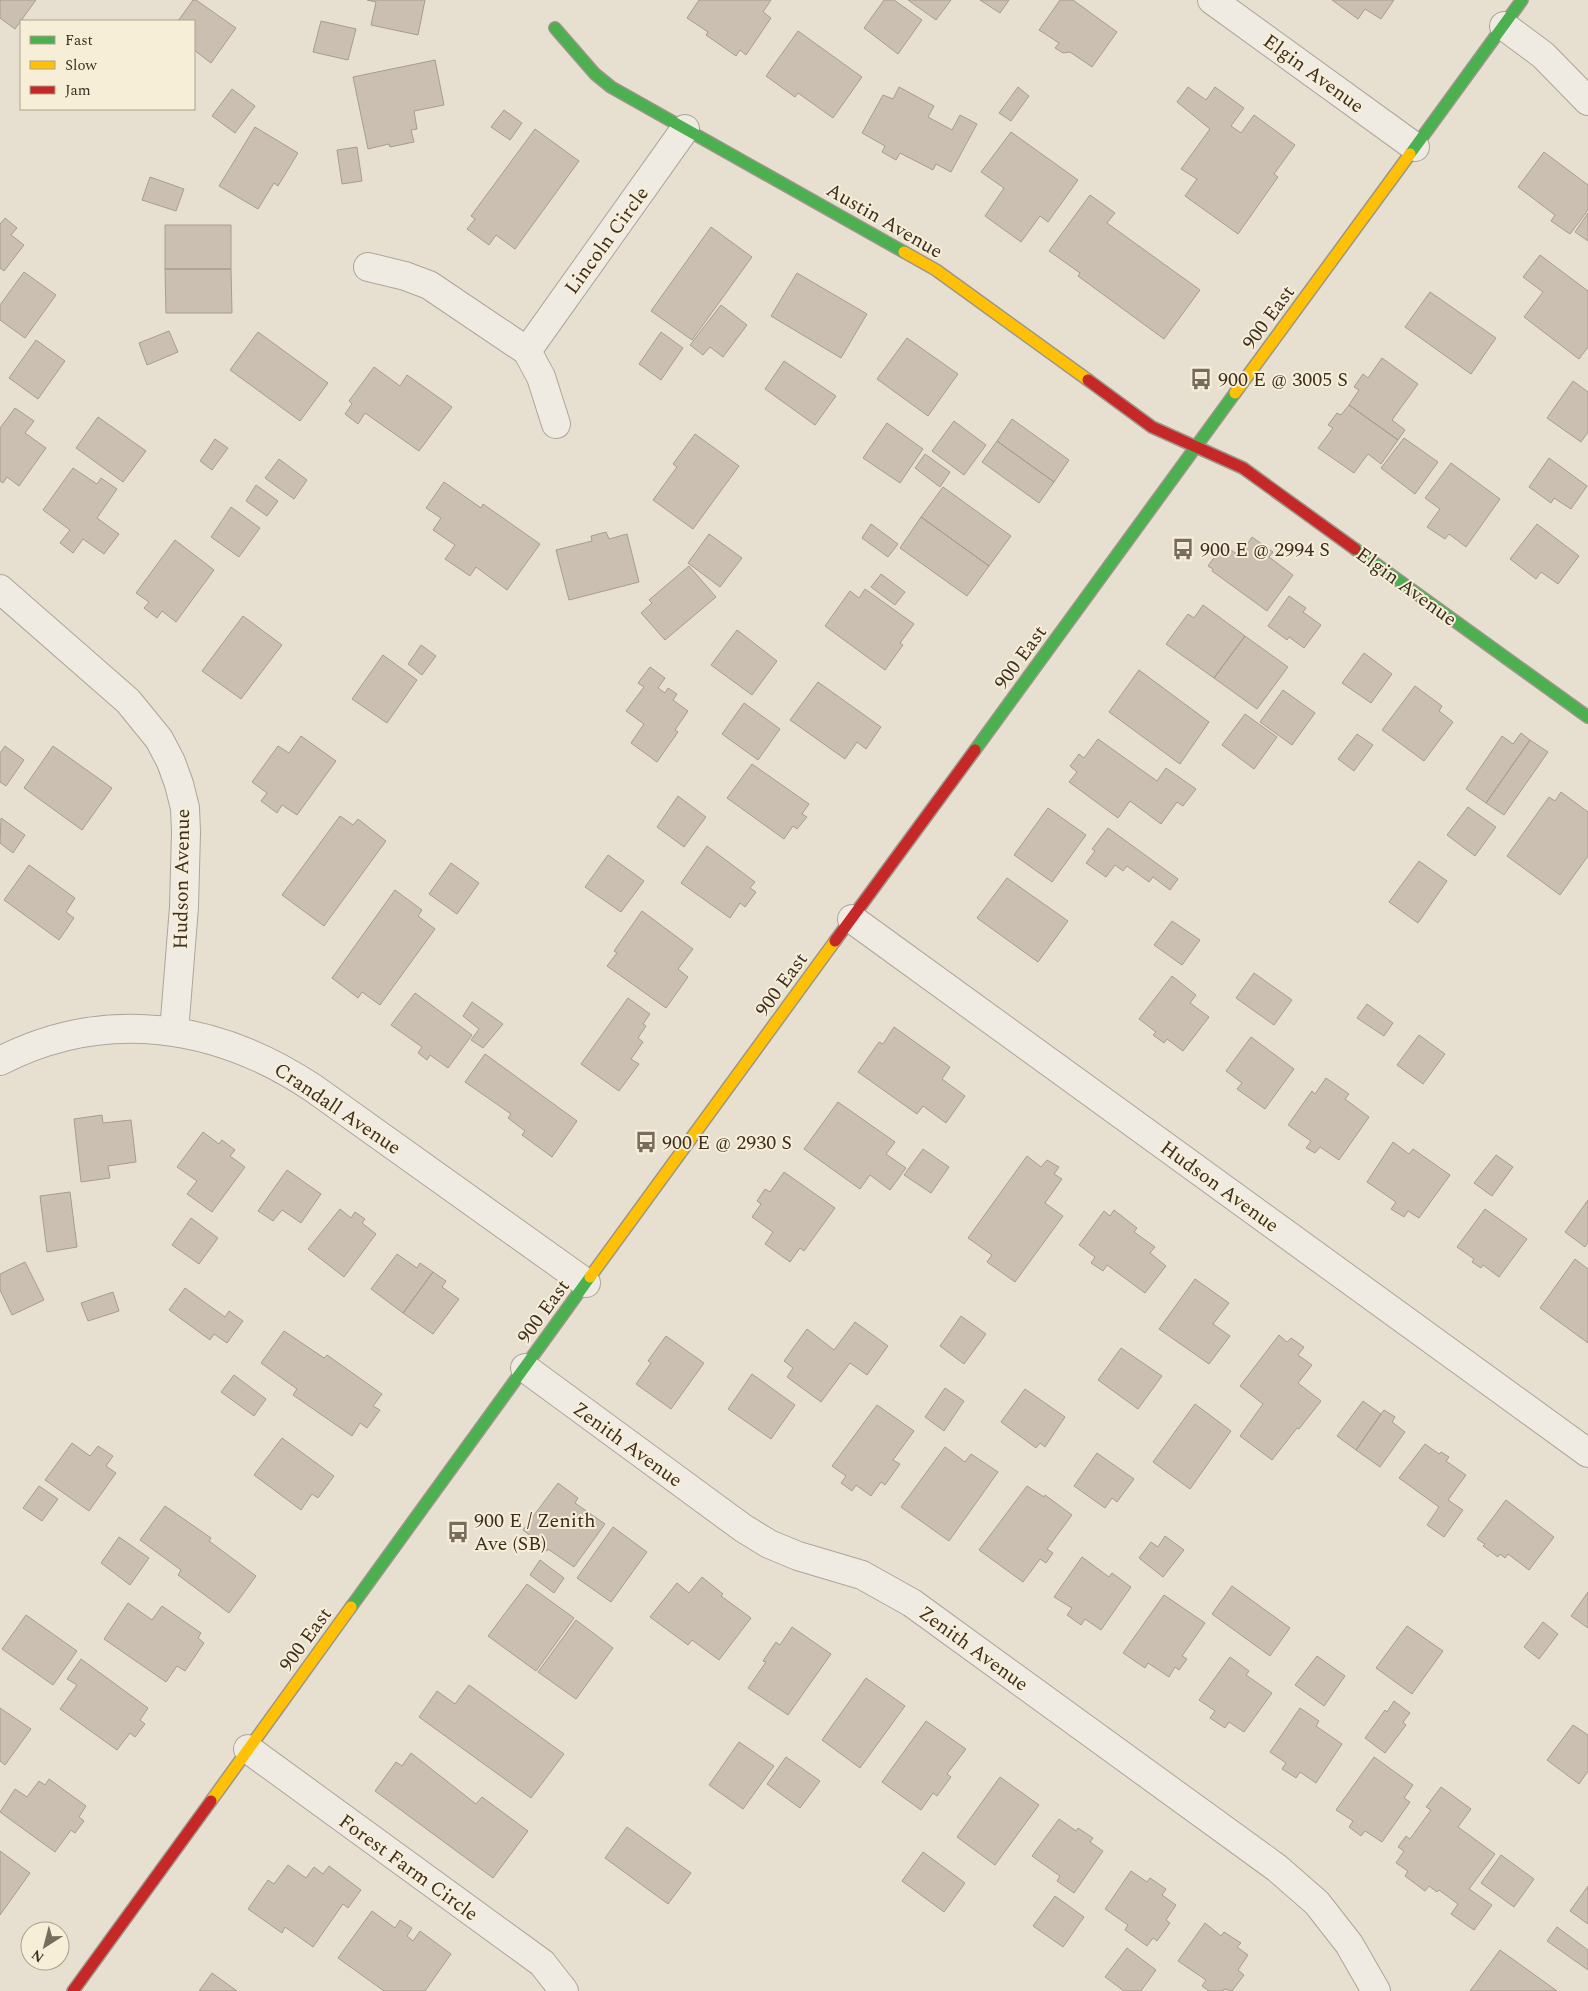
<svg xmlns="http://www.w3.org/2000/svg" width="1588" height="1991" viewBox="0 0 1588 1991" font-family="Spectral,serif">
<rect width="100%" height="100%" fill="#e7e0d1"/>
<path fill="#cbbfb2" stroke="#a89c90" d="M0 0H36L15 29 0 18Z
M193 0H196L236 28 211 63 194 50V21H178Z
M367 0H425L418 35 371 25 376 2Z
M699 0H771L763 12 771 18 746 55 740 50 736 56 706 35 708 32 687 18Z
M884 0H894L922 20 898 54 864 28Z
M908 0H951L936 20Z
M980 0H1009L1000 13Z
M1060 0H1073L1117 32 1092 67 1070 52 1063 53 1055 48 1059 43 1039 30Z
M1332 0H1394L1381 19 1365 9 1358 19Z
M321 21 356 29 348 60 313 52Z
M798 31 862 77 833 118 798 93 795 97 766 76Z
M435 60 444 105 414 111 417 129 411 130 414 142 390 147 389 144 368 149 353 77Z
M899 87 934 106 928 117 952 130 960 115 977 124 951 172 936 164 933 170 900 153 896 160 882 152 885 146 862 133 883 95 893 99Z
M1018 87 1029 96 1011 121 999 113Z
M1188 87 1206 100 1215 87 1244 108 1231 126 1241 133 1254 115 1295 145 1274 174 1278 177 1238 234 1185 196 1197 179 1181 169 1210 129 1177 102Z
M232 89 255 106 235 133 212 116Z
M504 110 522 123 510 140 491 127Z
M255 127 298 153 278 186 274 183 258 209 219 186Z
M535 129 579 161 515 249 496 235 489 245 467 229 475 219 471 216Z
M1011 132 1078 180 1048 222 1040 216 1021 242 985 216 1004 188 981 172Z
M357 147 362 181 342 184 337 150Z
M1544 152 1588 185V210L1570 234 1551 221 1555 215 1518 187Z
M150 177 184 189 176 211 142 200Z
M1090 195 1115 213 1107 223 1200 290 1164 339 1078 276 1080 273 1049 251Z
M1588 213V241L1575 232Z
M5 218 17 228 11 235 24 245 4 271 0 268V224Z
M165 225H231V269H165Z
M711 227 752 257 692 340 651 311Z
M1540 255 1588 291V347L1579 359 1524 317 1543 292 1523 277Z
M165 269H231L232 313H166Z
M24 272 56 295 25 338 0 320V305Z
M797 273 867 314 841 358 771 316Z
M1430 292 1496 338 1471 374 1405 327Z
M721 305 747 325 723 357 710 347 703 355 690 345Z
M169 331 178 352 147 365 139 343Z
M258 332 328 383 300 421 230 370Z
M661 332 683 348 661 380 639 364Z
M907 338 958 374 928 416 877 379Z
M36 340 65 361 38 399 9 378Z
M1382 358 1418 384 1392 420 1405 430 1398 440 1349 405 1359 390 1354 387 1363 374 1368 378Z
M784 361 836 396 815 425 765 389Z
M374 367 400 386 407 375 452 407 419 451 365 413 358 424 345 414 352 404 349 401Z
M1573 381 1588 392V432L1581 442 1547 418Z
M1349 405 1398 440 1381 464 1368 454 1354 473 1318 448 1333 428 1328 425 1337 413 1341 415Z
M15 408 34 421 25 433 46 448 19 486 7 477 3 483 0 481V428Z
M98 417 146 451 123 482 76 448Z
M1012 419 1069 460 1054 482 997 441Z
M954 421 986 445 964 475 932 451Z
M887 423 923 449 900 483 863 458Z
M695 434 739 466 693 529 653 500 677 467 673 464Z
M1404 438 1438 462 1415 494 1381 468Z
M215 439 228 448 212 470 200 461Z
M997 441 1054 482 1039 503 982 462Z
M925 454 950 472 940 487 915 468Z
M1549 458 1587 486 1571 509 1554 498 1551 503 1529 487Z
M279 459 307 480 294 499 265 478Z
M1451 463 1500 499 1466 547 1449 534 1445 539 1427 527 1440 509 1425 498Z
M73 468 97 484 101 478 117 489 97 518 119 534 104 554 83 539 73 553 60 543 70 530 43 510Z
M444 482 481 508 483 504 540 544 507 590 476 567 470 576 445 559 455 545 433 530 441 518 426 508Z
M256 485 278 501 267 516 246 501Z
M943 487 1011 536 989 566 921 517Z
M231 507 260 528 239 557 211 537Z
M921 517 989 566 967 596 900 548Z
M871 524 898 544 888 557 862 538Z
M1537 524 1579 556 1558 584 1541 572 1536 579 1510 559Z
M606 532 609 539 627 534 639 582 569 600 556 550 592 541 591 536Z
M709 534 742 558 720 587 688 563Z
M1252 537 1273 552 1269 557 1293 575 1267 611 1212 571 1213 569 1208 566 1223 545 1237 554 1246 541 1248 543Z
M175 540 214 570 176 622 162 611 157 618 144 608 149 602 136 593Z
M689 566 716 597 665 640 641 613 652 603 649 600Z
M881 574 905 592 895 605 871 587Z
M865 589 914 624 900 643 903 645 885 670 825 626 850 591 859 598Z
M1289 596 1306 608 1303 612 1321 625 1304 648 1289 637 1287 640 1268 626Z
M1203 605 1245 636 1214 678 1166 644 1188 614 1194 618Z
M243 616 282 645 241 699 202 671Z
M737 630 777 661 752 695 711 665Z
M1245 636 1288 667 1257 709 1214 678Z
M421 645 436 656 422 675 408 664Z
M1364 653 1392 674 1371 703 1342 683Z
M383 655 417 680 387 723 352 699Z
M650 667 665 678 658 688 665 693 668 688 677 694 673 700 688 711 675 730 678 732 657 762 631 743 644 724 626 711 644 687 638 683Z
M1139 670 1209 722 1180 764 1109 712Z
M818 682 881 727 866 749 857 742 845 759 790 720Z
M1415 686 1442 706 1439 711 1453 722 1424 761 1382 730Z
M1283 690 1315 713 1292 745 1260 722Z
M744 703 780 729 758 760 722 734Z
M1245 714 1277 737 1254 769 1222 745Z
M1521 733 1530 740 1486 803 1466 789 1502 736 1513 744Z
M1357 734 1373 745 1354 771 1338 759Z
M301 736 336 761 297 815 282 805 277 813 261 801 267 793 252 782 278 746 289 753Z
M1098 739 1157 781 1166 768 1196 789 1183 806 1177 802 1161 824 1130 801 1118 818 1069 782 1077 772 1070 766 1079 754 1084 758Z
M1530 740 1548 752 1504 815 1486 803Z
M5 746 24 760 6 786 0 782V753Z
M53 746 112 788 82 830 24 788Z
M752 764 809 804 802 814 807 817 797 829 793 826 784 839 727 798Z
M1561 792 1588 812V856L1560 895 1507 856 1549 797 1555 801Z
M678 796 706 817 684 847 657 827Z
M1468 807 1496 827 1475 856 1447 835Z
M1048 808 1086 835 1052 882 1014 855Z
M340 816 353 825 358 819 386 841 324 926 282 895Z
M1 818 25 835 13 853 0 843Z
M1108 828 1178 879 1170 890 1153 877 1149 882 1127 866 1123 871 1115 865 1106 877 1086 863 1095 851 1092 849Z
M707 846 755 882 750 888 756 892 745 907 740 903 730 918 681 883Z
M608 855 644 881 621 912 585 887Z
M1419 861 1447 881 1418 923 1389 902Z
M451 863 479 883 457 914 429 894Z
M29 865 75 898 66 912 74 918 59 940 4 900Z
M1007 878 1068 921 1038 962 977 918Z
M395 890 422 910 418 916 435 929 380 1005 362 992 358 998 332 978Z
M642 911 693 949 678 969 688 977 666 1008 607 966 617 953 614 951Z
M1172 921 1200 940 1182 965 1154 945Z
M1254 973 1292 1000 1274 1025 1236 998Z
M1172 976 1196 995 1190 1003 1209 1017 1183 1051 1167 1039 1164 1043 1153 1035 1156 1032 1139 1019Z
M415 993 472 1035 448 1068 430 1055 427 1060 418 1053 422 1047 391 1025Z
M628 998 650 1014 643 1024 646 1026 638 1038 643 1042 631 1059 639 1064 619 1091 581 1064Z
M472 1002 503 1024 483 1048 471 1040 479 1029 463 1016Z
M1367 1004 1393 1023 1384 1036 1357 1018Z
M894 1027 950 1067 942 1079 965 1096 946 1123 923 1106 917 1114 858 1072 879 1042 883 1044Z
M1419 1035 1445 1054 1423 1084 1397 1065Z
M1251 1037 1294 1069 1265 1109 1237 1089 1242 1083 1226 1071Z
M485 1054 577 1121 552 1157 522 1135 525 1131 508 1118 511 1114 465 1082Z
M1326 1078 1349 1094 1345 1099 1369 1117 1339 1160 1320 1147 1315 1153 1306 1148 1311 1141 1288 1125 1312 1091 1315 1094Z
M838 1102 895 1142 886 1154 906 1168 890 1190 870 1175 860 1189 804 1149Z
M102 1115 103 1123 131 1120 136 1162 108 1166 110 1178 81 1182 74 1119Z
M203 1132 219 1144 222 1140 235 1150 230 1156 245 1167 212 1212 187 1194 197 1181 177 1167Z
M1393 1142 1409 1154 1413 1149 1450 1175 1419 1218 1408 1211 1404 1217 1391 1209 1396 1202 1367 1182Z
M923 1149 949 1167 931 1193 904 1175Z
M1496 1155 1513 1167 1492 1196 1474 1183Z
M1027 1156 1041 1167 1047 1160 1059 1167 1054 1174 1062 1179 1045 1203 1063 1216 1015 1282 987 1262 992 1255 968 1238Z
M287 1170 321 1194 301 1223 282 1210 273 1221 258 1211Z
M784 1172 835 1208 804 1251 800 1248 790 1262 765 1244 773 1232 752 1217 761 1204 757 1201 765 1189 770 1192Z
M70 1192 77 1247 47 1252 40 1196Z
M1588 1200V1242L1585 1247 1565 1232Z
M340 1209 351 1218 355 1212 365 1219 362 1223 376 1234 344 1277 308 1249Z
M1485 1209 1527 1239 1499 1277 1483 1265 1481 1268 1472 1262 1474 1259 1457 1247Z
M1114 1210 1137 1228 1134 1232 1155 1247 1150 1253 1166 1266 1145 1293 1107 1265 1103 1271 1091 1263 1095 1257 1079 1245 1104 1211 1110 1216Z
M191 1218 218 1238 199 1264 172 1245Z
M397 1254 417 1268 420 1263 433 1272 403 1313 371 1289Z
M1575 1259 1588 1269V1343L1540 1308Z
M25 1262 44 1300 12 1315 0 1290V1274Z
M433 1272 446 1281 442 1287 459 1299 433 1334 403 1313Z
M1195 1279 1229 1303 1213 1324 1230 1336 1209 1364 1159 1329Z
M185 1288 225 1317 229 1311 243 1321 227 1343 214 1334 210 1340 169 1310Z
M113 1292 119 1311 88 1321 81 1303Z
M961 1316 986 1334 964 1364 940 1346Z
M855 1322 888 1346 867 1375 850 1363 821 1402 787 1377 793 1368 784 1361 807 1329 834 1350Z
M284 1331 324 1358 327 1355 382 1394 373 1406 380 1410 367 1428 360 1423 352 1436 293 1395 297 1389 261 1363Z
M1279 1335 1287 1342 1291 1338 1304 1347 1298 1355 1312 1365 1298 1383 1321 1401 1299 1429 1297 1428 1272 1460 1240 1436 1263 1404 1240 1386Z
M666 1336 704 1363 671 1409 636 1384 651 1363 648 1361Z
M1121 1348 1162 1376 1138 1409 1098 1380Z
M752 1374 795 1405 771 1439 728 1409Z
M234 1375 266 1399 254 1416 221 1392Z
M945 1388 964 1401 944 1431 925 1417Z
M1025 1389 1065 1417 1045 1447 1040 1443 1036 1448 1001 1422Z
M1363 1401 1381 1414 1356 1450 1337 1436Z
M1195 1404 1231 1431 1190 1489 1153 1462Z
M877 1405 914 1431 893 1460 900 1464 885 1485 881 1482 871 1496 856 1485 852 1491 841 1483 846 1476 832 1466Z
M1384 1410 1395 1417 1392 1422 1405 1432 1380 1467 1356 1450Z
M282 1438 334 1476 318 1498 312 1494 301 1510 254 1475Z
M72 1443 90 1456 98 1446 113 1456 106 1466 116 1473 89 1511 45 1480Z
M1425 1444 1439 1454 1441 1452 1449 1457 1446 1461 1466 1475 1448 1500 1463 1510 1444 1537 1427 1525 1439 1507 1399 1478Z
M945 1447 965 1462 971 1454 998 1472 949 1541 901 1507Z
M1097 1453 1134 1479 1117 1502 1112 1498 1105 1508 1074 1486Z
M558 1483 578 1498 575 1503 605 1524 574 1567 548 1549 547 1551 531 1540 533 1538 523 1530Z
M39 1486 58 1499 42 1521 23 1508Z
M1027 1486 1044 1497 1045 1495 1072 1515 1047 1549 1053 1553 1046 1563 1040 1559 1023 1582 979 1550Z
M1506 1500 1554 1537 1529 1570 1508 1554 1505 1558 1500 1554 1498 1557 1483 1546 1485 1544 1477 1539Z
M165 1506 211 1538 209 1541 256 1576 229 1613 178 1575 181 1570 140 1540Z
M613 1527 647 1552 611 1602 577 1578Z
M1165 1536 1184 1550 1163 1577 1139 1558 1151 1542 1158 1547Z
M119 1537 149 1558 130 1585 101 1563Z
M1082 1557 1109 1577 1112 1573 1131 1587 1101 1630 1085 1619 1081 1625 1067 1615 1072 1608 1054 1597Z
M540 1560 564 1578 554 1593 530 1575Z
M702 1577 723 1594 721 1596 751 1618 719 1660 692 1640 688 1645 650 1617 677 1583 689 1593Z
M527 1584 574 1618 536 1671 488 1636Z
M1232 1586 1290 1628 1270 1656 1212 1614Z
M1588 1592V1628L1571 1616Z
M1164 1595 1205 1623 1182 1656 1187 1659 1179 1670 1175 1667 1169 1677 1148 1663 1145 1668 1123 1653Z
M128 1603 152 1620 162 1606 201 1633 198 1638 204 1643 185 1671 177 1666 166 1682 104 1639Z
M26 1615 77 1651 53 1685 2 1649Z
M576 1620 613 1648 576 1699 538 1672Z
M1543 1622 1558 1634 1539 1659 1524 1647Z
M1407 1626 1443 1651 1412 1694 1376 1668Z
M792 1627 831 1654 788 1715 748 1688 766 1662 763 1661 776 1642 780 1645Z
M1317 1656 1345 1676 1324 1706 1295 1685Z
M1230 1657 1249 1671 1246 1675 1272 1693 1244 1732 1229 1722 1225 1728 1210 1718 1215 1711 1199 1700Z
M81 1659 148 1708 140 1720 145 1724 135 1737 130 1733 117 1750 60 1709 77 1685 67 1679Z
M866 1678 905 1706 860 1768 822 1740Z
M469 1685 564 1754 531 1798 419 1717 437 1691 455 1704Z
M1394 1701 1410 1713 1403 1722 1406 1725 1385 1753 1365 1738 1385 1710 1387 1712Z
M0 1708 31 1729 5 1765 0 1761Z
M1300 1708 1319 1721 1316 1726 1342 1744 1316 1783 1300 1772 1296 1778 1282 1769 1286 1763 1270 1752Z
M926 1721 966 1749 947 1774 951 1777 937 1796 933 1793 921 1810 882 1782Z
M1573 1725 1588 1735V1771L1579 1784 1547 1760Z
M739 1742 774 1766 743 1809 709 1785Z
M411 1753 476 1804 482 1797 528 1831 493 1878 375 1791 396 1762 402 1766Z
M786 1757 820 1781 800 1808 767 1784Z
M1374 1757 1413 1785 1404 1798 1410 1802 1382 1842 1365 1831 1361 1836 1349 1827 1353 1821 1336 1810Z
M1000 1777 1039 1805 995 1865 957 1837Z
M49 1779 86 1806 79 1817 84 1821 75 1833 71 1830 55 1852 0 1812 15 1789 27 1797 39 1781 45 1785Z
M1441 1787 1471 1809 1458 1827 1495 1854 1469 1889 1492 1905 1474 1930 1451 1914 1458 1904 1439 1890 1437 1892 1429 1886 1425 1891 1405 1876 1408 1871 1396 1863 1404 1851 1398 1847 1406 1836 1410 1839 1431 1810 1426 1807Z
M1059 1819 1076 1831 1078 1828 1093 1838 1090 1842 1103 1851 1074 1893 1057 1881 1060 1876 1032 1856Z
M627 1827 691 1873 668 1904 605 1858Z
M0 1851 30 1873 0 1915Z
M923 1852 965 1883 944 1912 902 1881Z
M1501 1855 1534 1879 1514 1907 1481 1883Z
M288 1865 306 1878 314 1867 323 1874 329 1866 361 1890 348 1908 343 1904 313 1947 285 1927 282 1933 248 1909 268 1880 274 1884Z
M1131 1871 1147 1882 1150 1878 1166 1889 1162 1895 1176 1905 1166 1920 1170 1923 1157 1941 1153 1938 1147 1946 1125 1930 1128 1925 1105 1909Z
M1588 1886V1924L1570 1911Z
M1055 1896 1084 1917 1063 1947 1033 1926Z
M372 1911 395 1928 400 1920 412 1928 407 1936 413 1941 420 1931 451 1954 425 1991H384L338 1958Z
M1205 1923 1221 1936 1224 1932 1241 1943 1237 1947 1248 1955 1238 1970 1244 1975 1232 1991 1224 1989 1223 1991H1209L1202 1986 1206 1980 1178 1961Z
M1557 1927 1588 1950V1970L1547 1941Z
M1127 1948 1156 1970 1141 1991H1124L1105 1977Z
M1500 1950 1557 1991H1470Z
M212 1973 237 1991H199Z"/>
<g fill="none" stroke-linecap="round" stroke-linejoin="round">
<g stroke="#ada599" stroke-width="30">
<path id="street" d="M1212 0 1415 147
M1504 26 1543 55 1588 101
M368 267 405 276 429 285 527 351 541 377 556 424
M527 351 685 129
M0 589 128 701 159 739 171 762 179 784 185 808 186 832 184 907 174 1032
M852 919 1588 1453
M0 1061C105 1007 217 1024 313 1088L586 1283
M525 1368 743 1528 769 1544 798 1556 862 1575 912 1603 1277 1868 1317 1903 1349 1944 1376 1991
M248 1749 542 1963 564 1991"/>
</g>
<g stroke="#9c958a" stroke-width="14">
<path id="fast" d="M555 28 595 74 611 87 904 252
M1410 154 1522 0
M1355 549 1588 717
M975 750 1235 393
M351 1607 590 1277"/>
</g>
<g stroke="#9c958a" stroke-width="14">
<path id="slow" d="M904 252 936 270 1088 380
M1235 393 1410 154
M590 1277 835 941
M211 1801 351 1607"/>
</g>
<g stroke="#9c958a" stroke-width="14">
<path id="jam" d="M1088 380 1152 427 1243 468 1355 549
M835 941 975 750
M73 1991 211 1801"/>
</g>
<use href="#street" stroke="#efebe3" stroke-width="28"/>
<use href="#fast" stroke="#4caf50" stroke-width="11"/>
<use href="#slow" stroke="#ffc107" stroke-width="11"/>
<use href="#jam" stroke="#c62828" stroke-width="11"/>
</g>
<defs>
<g id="bus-bare" transform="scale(1.725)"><path d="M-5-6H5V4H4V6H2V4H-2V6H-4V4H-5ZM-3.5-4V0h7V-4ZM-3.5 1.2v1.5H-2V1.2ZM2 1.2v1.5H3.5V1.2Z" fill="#786c5e" stroke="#f7eed8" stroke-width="2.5" paint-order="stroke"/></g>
</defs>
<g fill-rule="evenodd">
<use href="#bus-bare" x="1201" y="379"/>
<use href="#bus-bare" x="1183" y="549"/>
<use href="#bus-bare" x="646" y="1142"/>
<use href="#bus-bare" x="458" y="1532"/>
</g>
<g text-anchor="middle" stroke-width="4" stroke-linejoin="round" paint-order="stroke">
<g font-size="20" fill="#3d2e20" stroke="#f7eed8">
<text transform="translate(1314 73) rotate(36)" y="7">Elgin Avenue</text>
<text transform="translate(885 220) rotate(30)" y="7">Austin Avenue</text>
<text transform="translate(606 240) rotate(-54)" y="7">Lincoln Circle</text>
<text transform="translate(1268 317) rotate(-54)" y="7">900 East</text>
<text transform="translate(1407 586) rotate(36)" y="7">Elgin Avenue</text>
<text transform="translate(1020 657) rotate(-54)" y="7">900 East</text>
<text transform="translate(181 879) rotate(-89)" y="7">Hudson Avenue</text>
<text transform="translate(781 984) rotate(-54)" y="7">900 East</text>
<text transform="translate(338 1108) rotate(34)" y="7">Crandall Avenue</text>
<text transform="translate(1220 1186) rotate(36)" y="7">Hudson Avenue</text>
<text transform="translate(543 1311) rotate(-54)" y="7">900 East</text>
<text transform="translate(628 1444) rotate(36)" y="7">Zenith Avenue</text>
<text transform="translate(305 1639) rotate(-54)" y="7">900 East</text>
<text transform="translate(974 1648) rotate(36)" y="7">Zenith Avenue</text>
<text transform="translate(409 1867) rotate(36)" y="7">Forest Farm Circle</text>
</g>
<g font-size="20" fill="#3d2e20" stroke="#f7eed8" text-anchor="start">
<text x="1218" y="386">900 E @ 3005 S</text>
<text x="1200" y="556">900 E @ 2994 S</text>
<text x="662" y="1149">900 E @ 2930 S</text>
<text x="474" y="1527">900 E / Zenith<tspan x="474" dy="23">Ave (SB)</tspan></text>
</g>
</g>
<rect x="20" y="20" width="175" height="90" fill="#f7eed8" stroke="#ada18e"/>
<rect x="30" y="36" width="25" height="8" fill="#4caf50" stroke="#ada18e"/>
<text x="65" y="45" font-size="15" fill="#3d2e20">Fast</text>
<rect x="30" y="61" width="25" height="8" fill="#ffc107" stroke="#ada18e"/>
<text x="65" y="70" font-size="15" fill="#3d2e20">Slow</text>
<rect x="30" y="86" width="25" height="8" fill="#c62828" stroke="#ada18e"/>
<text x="65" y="95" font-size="15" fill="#3d2e20">Jam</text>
<g transform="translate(45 1946) rotate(216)"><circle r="24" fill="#f7eed8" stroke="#ada18e"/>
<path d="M0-4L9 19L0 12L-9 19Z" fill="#786c5e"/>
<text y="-8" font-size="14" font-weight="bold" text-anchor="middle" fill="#3d2e20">N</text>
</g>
</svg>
